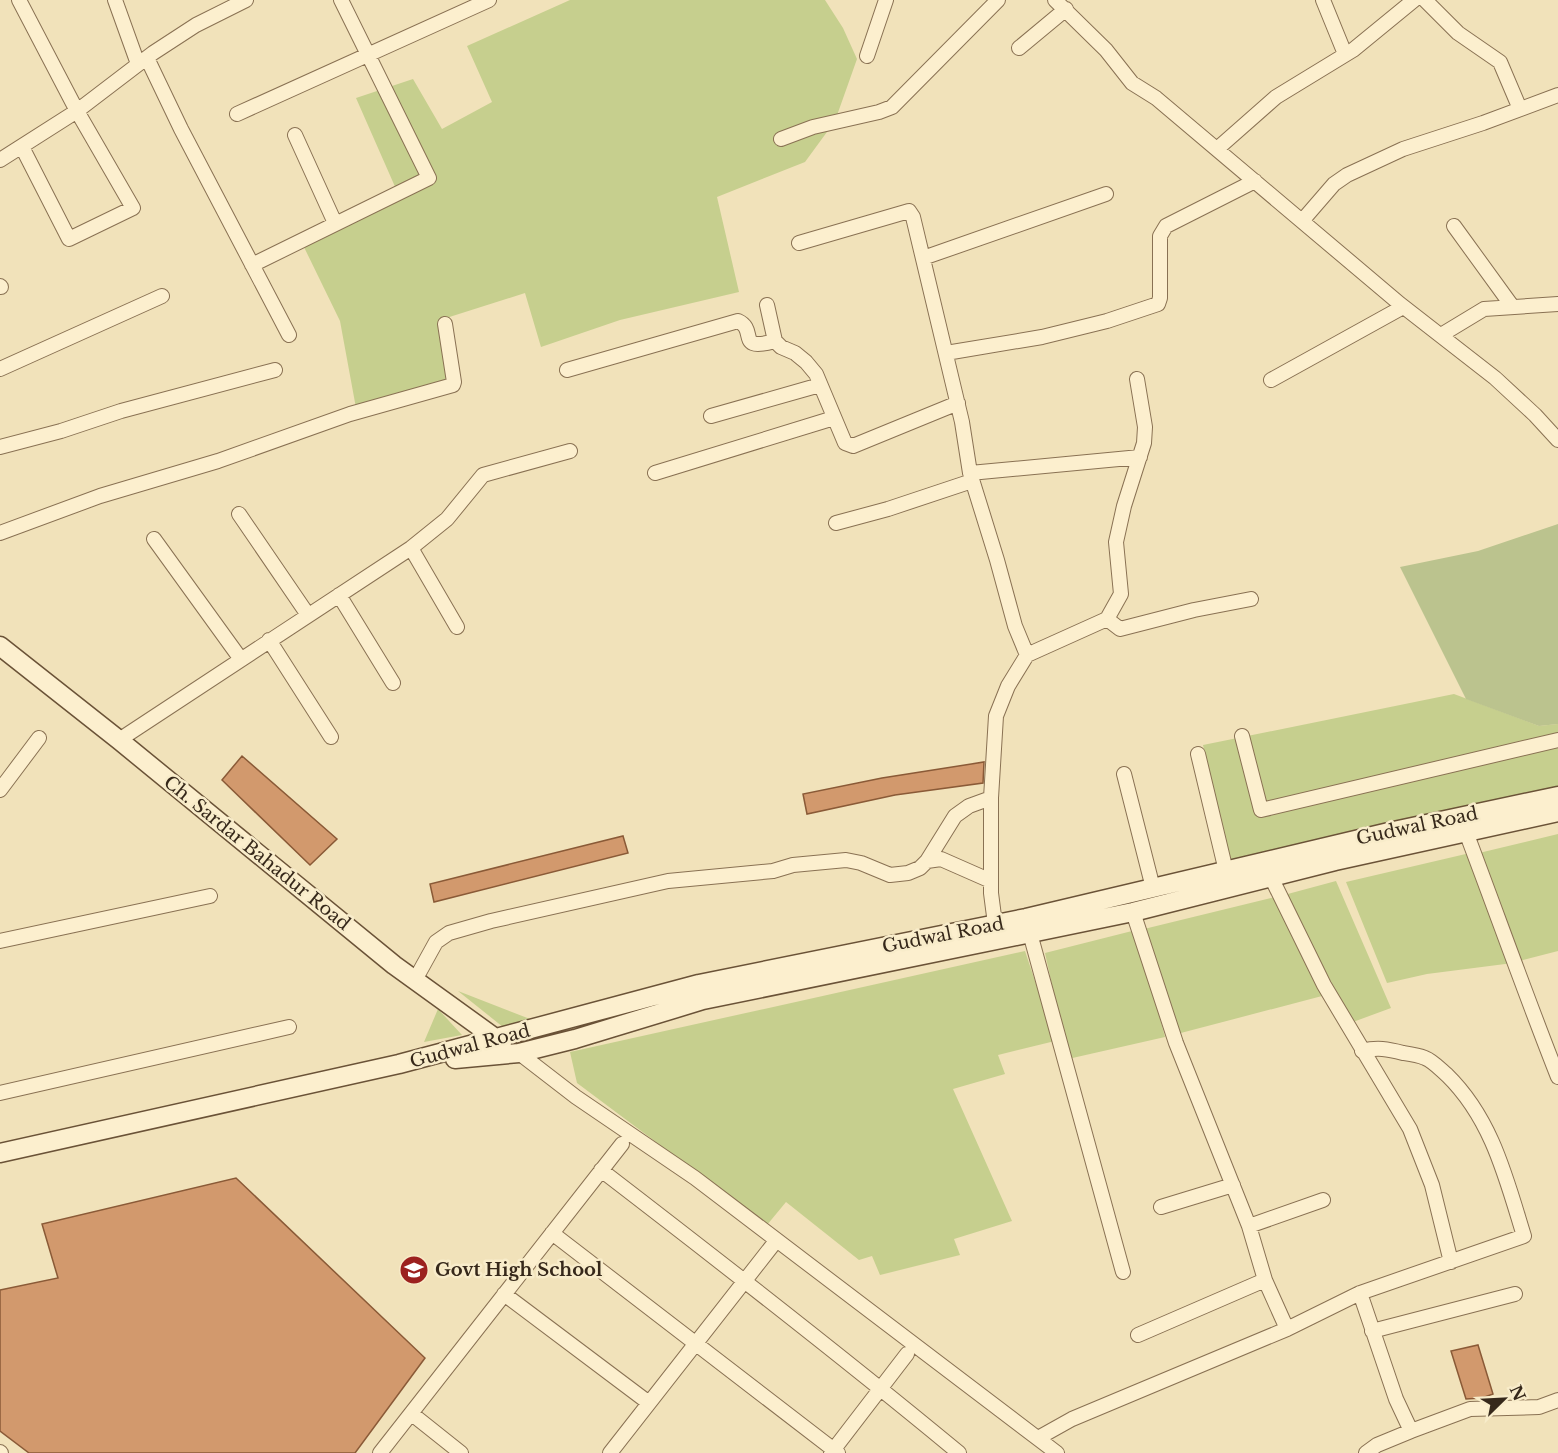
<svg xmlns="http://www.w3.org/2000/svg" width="1558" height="1453" viewBox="0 0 1558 1453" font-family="'Libre Baskerville',serif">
<rect width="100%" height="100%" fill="#f1e2ba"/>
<path fill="#c6cf8e" d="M570 0H825L843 28 857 59 835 121 805 162 717 197 739 292 620 320 541 347 525 293 440 320 447 380 356 408 340 321 302 243 400 198 356 98 413 79 442 129 492 102 467 46Z
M1454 694 1539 726 1558 724V788L1231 862 1226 855 1203 745Z
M1558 834V951L1519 961 1479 853Z
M1470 853 1513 963 1427 974 1387 983 1346 882Z
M1336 881 1391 1008 1353 1022 1284 895Z
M1275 897 1322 996 1177 1034 1144 929Z
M1136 930 1165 1037 1068 1059 1045 953Z
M1025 951 1055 1041 998 1055 1005 1074 953 1089 1012 1221 954 1239 960 1255 880 1275 872 1256 859 1260 786 1202 767 1225 577 1083 570 1052Z
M458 991 530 1019 503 1027Z
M438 1009 462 1035 424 1042Z"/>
<path fill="#bbc38e" d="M1558 524V724L1539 726 1466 699 1400 567 1478 551Z"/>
<path fill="#d2996d" stroke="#8a5a37" stroke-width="1.5" d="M242 756 337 839 310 865 222 780Z
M984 762 983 783 895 795 807 814 803 794 882 778Z
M623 836 628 853 434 902 430 884Z
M236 1178 425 1358 355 1453H29L0 1431V1290L58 1278 42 1224Z
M1478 1345 1493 1394 1482 1398 1466 1399 1451 1351Z"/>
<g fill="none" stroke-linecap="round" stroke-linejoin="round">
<g stroke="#897153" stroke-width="16">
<path id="minor" d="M19 0 77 111 133 208 69 239 22 147
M115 0 138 64
M1055 0 1106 50 1132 83 1156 98 1400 304 1495 378 1535 415 1558 440
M1323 0 1345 54
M1425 0 1458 33 1500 62 1520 109
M1019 48 1066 9
M867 56 886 0
M147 58 181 129 289 335
M237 114 489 0
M295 135 335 223
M781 139 813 127 879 112 892 107 998 0
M1217 149 1276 97 1353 50 1414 0
M0 160 77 111 153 53 196 25 246 0
M1302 221 1334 184 1347 175 1403 149 1483 123 1558 95
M1454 226 1512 306
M799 243 909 211 913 217 962 422 970 473 997 560 1015 626 1027 655 1008 686 996 716 991 798V893L995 924
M923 258 1106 194
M252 265 429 178 341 0
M0 286 1 287
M767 305 775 341 781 347 795 353 806 362 816 374 845 443 853 446 958 403
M1441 335 1484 309 1558 304
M946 353 1042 337 1107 321 1158 304 1160 298V236L1166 226 1255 181
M0 369 162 296
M567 370 738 321C758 330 735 352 775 341
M1271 380 1403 307
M711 416 820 385
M0 447 61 431 121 411 275 370
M655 473 834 418
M970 473 1140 457
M239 514 308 615
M836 523 888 509 972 481
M0 533 100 496 218 461 350 414 453 385 454 382 445 324
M154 539 240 658
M411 548 457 627
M339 595 393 683
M1107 619 1121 594 1116 542 1124 506 1144 443 1145 427 1137 379
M269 640 331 737
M1027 655 1107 619 1120 629 1194 610 1251 599
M1242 736 1261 810 1558 740
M119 740 411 548 447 519 483 475 570 451
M1198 754 1226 871
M1124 774 1153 888
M0 790 39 738
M1466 832C1497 914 1526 996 1558 1077
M927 861 941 859 991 881
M1271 877 1324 985 1410 1129 1432 1185 1451 1262
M1133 912 1176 1043 1249 1226 1323 1200
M1028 926 1123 1272
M0 941 210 896
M415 980 436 942 449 933 491 921 668 881 773 871 793 865 846 860 861 863 890 875 908 873 920 868 927 861 955 816 969 806 991 798
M519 1053 576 1097 695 1178 1057 1453
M0 1093 289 1027
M601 1170C722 1263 842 1356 959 1453
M1161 1207 1233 1185
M1249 1226 1265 1280 1287 1329
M552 1233 838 1453
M1360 1293 1396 1399 1411 1431
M504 1294 649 1403
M1372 1331 1515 1294
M1138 1335 1265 1280
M412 1414 461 1453
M1038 1438 1072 1419 1287 1329 1360 1293 1524 1236C1506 1178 1492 1119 1447 1075 1441 1070 1433 1061 1425 1058 1418 1055 1410 1054 1403 1053 1388 1049 1377 1047 1362 1051
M0 1452 1 1453
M380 1453 622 1144
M610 1453 772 1246
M831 1453 907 1354
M1366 1453 1377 1445 1411 1431 1470 1409 1539 1407 1558 1400"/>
</g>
<g stroke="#6a5237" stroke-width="21">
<path id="secondary" d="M0 646 119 740 394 965 502 1043
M455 1059 519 1053 575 1039 703 1000 1133 912 1335 861 1558 812
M0 1153 399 1064 699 984 1026 918 1389 832 1558 796"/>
</g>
<use href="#minor" stroke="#fcefce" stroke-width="14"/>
<use href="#secondary" stroke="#fcefce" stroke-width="18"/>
</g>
<defs>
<g id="school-disc" transform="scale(1.5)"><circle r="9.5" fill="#9c211f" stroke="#f8ecca"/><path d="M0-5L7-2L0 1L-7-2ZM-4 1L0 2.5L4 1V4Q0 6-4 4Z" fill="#fff"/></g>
</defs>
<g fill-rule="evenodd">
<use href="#school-disc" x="414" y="1270"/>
</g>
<g text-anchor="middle" stroke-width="5" stroke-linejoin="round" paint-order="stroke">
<g font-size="18" fill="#36281a" stroke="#f8ecca">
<text transform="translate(1417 826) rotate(-12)" y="6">Gudwal Road</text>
<text transform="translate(257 853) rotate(39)" y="6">Ch. Sardar Bahadur Road</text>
<text transform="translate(943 935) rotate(-11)" y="6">Gudwal Road</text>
<text transform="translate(470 1046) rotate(-15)" y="6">Gudwal Road</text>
</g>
<g font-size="18" font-weight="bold" fill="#36281a" stroke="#f8ecca" text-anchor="start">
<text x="435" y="1276">Govt High School</text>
</g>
</g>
<g transform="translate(1504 1399) rotate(66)" stroke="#f8ecca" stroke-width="4.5" paint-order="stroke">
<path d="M0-4.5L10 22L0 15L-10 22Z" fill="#36281a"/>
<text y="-9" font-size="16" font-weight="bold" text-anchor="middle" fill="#36281a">N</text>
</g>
</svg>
